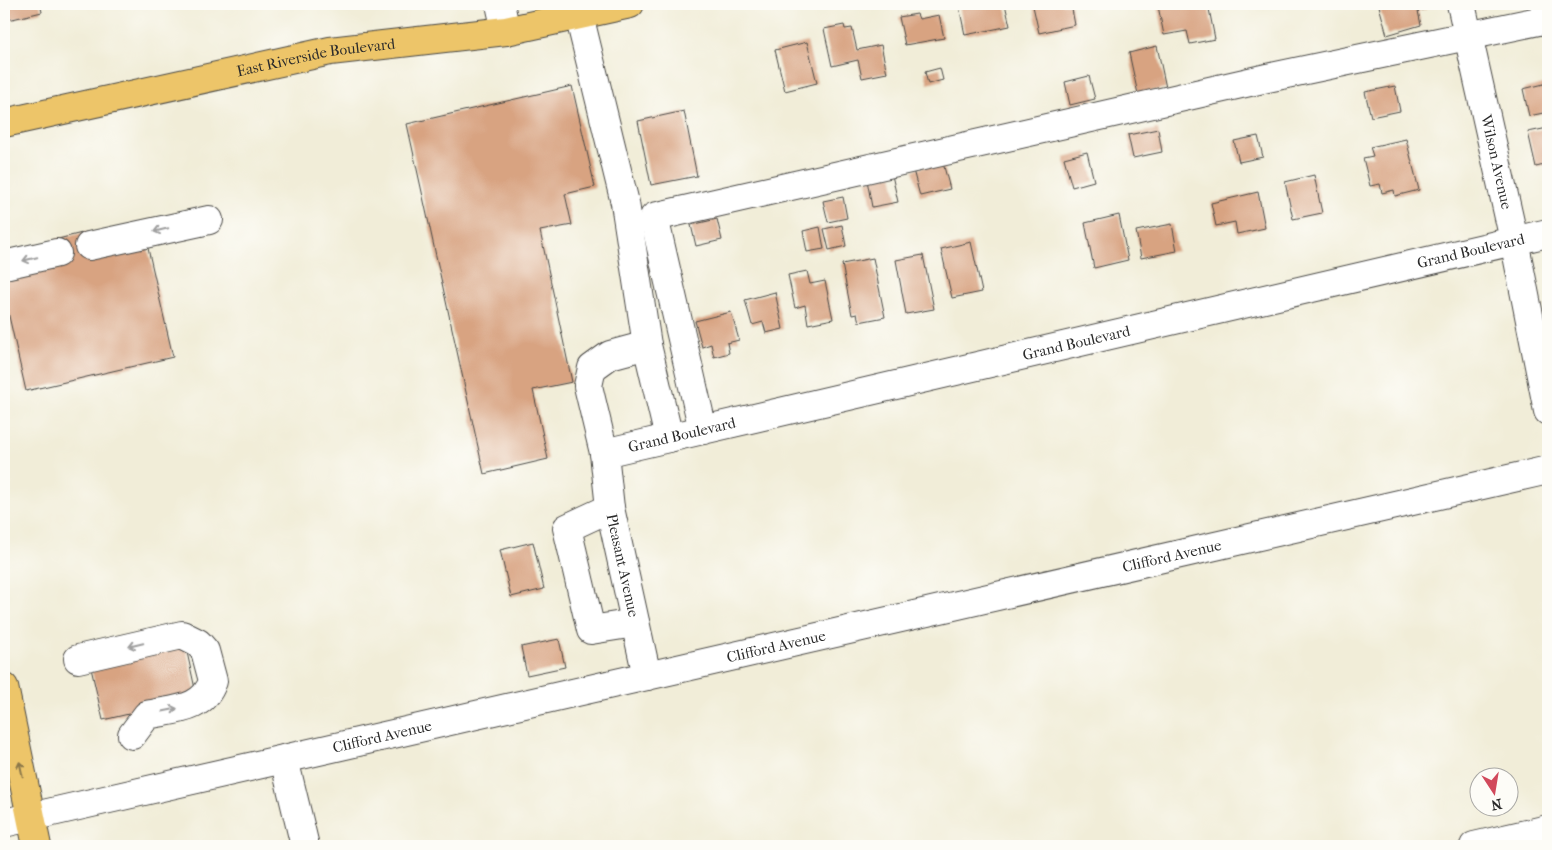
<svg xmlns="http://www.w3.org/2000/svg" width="1552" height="850" viewBox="0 0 1552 850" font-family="'IM FELL French Canon',serif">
<rect width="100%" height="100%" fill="#fdfcf7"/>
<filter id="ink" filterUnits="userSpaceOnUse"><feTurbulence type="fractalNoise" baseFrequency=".02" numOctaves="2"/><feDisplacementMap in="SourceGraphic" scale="10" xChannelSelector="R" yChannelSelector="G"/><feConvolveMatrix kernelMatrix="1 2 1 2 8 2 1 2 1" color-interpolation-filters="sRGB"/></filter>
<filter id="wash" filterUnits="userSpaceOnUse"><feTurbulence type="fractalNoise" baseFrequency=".0096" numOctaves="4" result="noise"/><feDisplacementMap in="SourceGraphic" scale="20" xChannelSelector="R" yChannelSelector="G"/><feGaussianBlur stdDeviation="1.12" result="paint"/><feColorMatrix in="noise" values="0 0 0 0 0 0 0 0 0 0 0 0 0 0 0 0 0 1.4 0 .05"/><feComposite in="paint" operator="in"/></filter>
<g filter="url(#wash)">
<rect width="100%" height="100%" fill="#f1edd8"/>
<g id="blocks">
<path fill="#d8a381" d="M4 4H40L42 12 4 21Z
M970 4H1005L1010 26 965 35 959 6Z
M1043 4H1071L1075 25 1039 33 1033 6Z
M1172 4H1208L1215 39 1190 44 1187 31 1164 35 1158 6Z
M1387 4H1426L1427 9 1418 11 1421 25 1387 35 1379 6Z
M917 14 919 19 939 15 944 38 905 45 899 17Z
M844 25 845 29 852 28 857 50 881 45 887 73 862 78 858 60 832 66 824 29Z
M807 42 817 83 785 91 775 50Z
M1157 46 1166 88 1138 94 1129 53Z
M940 68 943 80 928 84 925 72Z
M1089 76 1095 99 1070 105 1065 82Z
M1548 83V112L1529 116 1523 89Z
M572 86 595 187 565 194 572 225 540 231 572 382 533 390 548 459 484 474 407 124Z
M1395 86 1400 111 1371 117 1365 92Z
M684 111 697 176 651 185 638 121Z
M1548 128V164L1536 167 1528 132Z
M1158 129 1162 152 1133 158 1128 135Z
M1258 136 1263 157 1239 162 1234 141Z
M1406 139 1419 190 1395 196 1394 190 1382 193 1380 184 1370 186 1363 158 1373 156 1370 147Z
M1087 152 1094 181 1072 187 1064 158Z
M943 163 950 189 920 196 913 170Z
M892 175 898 202 872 207 867 180Z
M1314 175 1322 213 1293 219 1285 182Z
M1258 192 1265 228 1237 234 1235 222 1216 226 1211 203Z
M843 197 847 218 828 222 823 201Z
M1119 215 1128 260 1094 268 1085 223Z
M717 219 722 240 696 246 691 225Z
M1172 224 1177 251 1141 258 1136 231Z
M842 225 846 246 829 250 824 229Z
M820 227 824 249 807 252 803 231Z
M86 232 92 257 147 244 173 357 26 391 4 294V275L59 262 54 240Z
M971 242 982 292 952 298 941 249Z
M923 255 934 309 906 314 896 260Z
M873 258 885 317 859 322 857 314 852 315 842 264Z
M807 271 810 284 825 281 833 319 808 324 805 305 795 308 788 275Z
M775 292 783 329 766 333 763 322 752 325 745 300Z
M731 312 739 340 727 343 729 353 714 357 711 344 702 347 695 321Z
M533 542 544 589 511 597 500 550Z
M559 639 565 667 527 675 521 647Z
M185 643 197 698 103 720 90 664Z"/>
</g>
</g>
<g filter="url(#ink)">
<use href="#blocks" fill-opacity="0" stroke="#494845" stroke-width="1"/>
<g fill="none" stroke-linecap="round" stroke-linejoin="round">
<g stroke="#494845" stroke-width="30">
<g id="minor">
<path d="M500 4 506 31"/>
<path id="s1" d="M1461 4 1514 240 1548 411"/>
<path d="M579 15 625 203 647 345 669 438"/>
<path d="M89 246 209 220"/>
<path d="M4 265 57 253"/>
<path id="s2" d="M647 345 610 355 592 368 588 386 604 453 610 508 647 676"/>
<path d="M703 430 654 217 1267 78 1548 19"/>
<path id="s3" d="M604 453 1548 233"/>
<path d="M610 508 567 528 591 630 635 623"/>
<path d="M78 659 182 635 198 643 205 651 213 681C203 711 174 709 147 715L132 735"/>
<path d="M284 759 305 846"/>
<path id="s4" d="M4 823 1548 470"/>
<path d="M1474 846 1548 829"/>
</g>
</g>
<g stroke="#494845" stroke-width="30">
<g id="major">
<path id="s5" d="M4 123 330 51 506 31 630 4"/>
<path d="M4 687 37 846"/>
</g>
</g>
<use href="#minor" stroke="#fff" stroke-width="28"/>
<use href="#major" stroke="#edc569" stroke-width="28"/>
</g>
<defs><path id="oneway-shaft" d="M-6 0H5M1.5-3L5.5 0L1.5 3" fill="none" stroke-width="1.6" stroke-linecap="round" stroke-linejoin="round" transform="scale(1.25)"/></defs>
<g stroke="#a0a0a0">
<use href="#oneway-shaft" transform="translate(161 230) rotate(167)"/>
<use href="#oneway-shaft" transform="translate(30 259) rotate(167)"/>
<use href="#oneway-shaft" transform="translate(136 645) rotate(167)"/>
<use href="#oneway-shaft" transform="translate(170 710) rotate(-12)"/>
</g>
<use stroke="#8c784a" href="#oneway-shaft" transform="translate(21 769) rotate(-102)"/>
</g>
<g text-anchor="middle" stroke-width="4" stroke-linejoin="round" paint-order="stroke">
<g font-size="15" fill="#2b2b2b" stroke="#fdfcf7">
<text dy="5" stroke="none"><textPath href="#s5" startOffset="319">East Riverside Boulevard</textPath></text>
<text dy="5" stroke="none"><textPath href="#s1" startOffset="162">Wilson Avenue</textPath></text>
<text dy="5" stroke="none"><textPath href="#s3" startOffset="890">Grand Boulevard</textPath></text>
<text dy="5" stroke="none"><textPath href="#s3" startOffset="485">Grand Boulevard</textPath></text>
<text dy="5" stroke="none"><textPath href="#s3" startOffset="80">Grand Boulevard</textPath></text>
<text dy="5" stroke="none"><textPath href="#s4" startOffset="1198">Clifford Avenue</textPath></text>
<text dy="5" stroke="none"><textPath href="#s2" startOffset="262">Pleasant Avenue</textPath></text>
<text dy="5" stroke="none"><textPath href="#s4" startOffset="792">Clifford Avenue</textPath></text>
<text dy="5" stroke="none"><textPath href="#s4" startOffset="388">Clifford Avenue</textPath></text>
</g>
</g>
<rect width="1552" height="850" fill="none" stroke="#fdfcf7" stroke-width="20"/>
<g transform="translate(1494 792) rotate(168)"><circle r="24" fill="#fdfcf7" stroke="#a9a8a5"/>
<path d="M0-4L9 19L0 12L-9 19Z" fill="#d1495b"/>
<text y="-8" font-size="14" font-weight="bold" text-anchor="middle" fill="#2b2b2b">N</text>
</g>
</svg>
